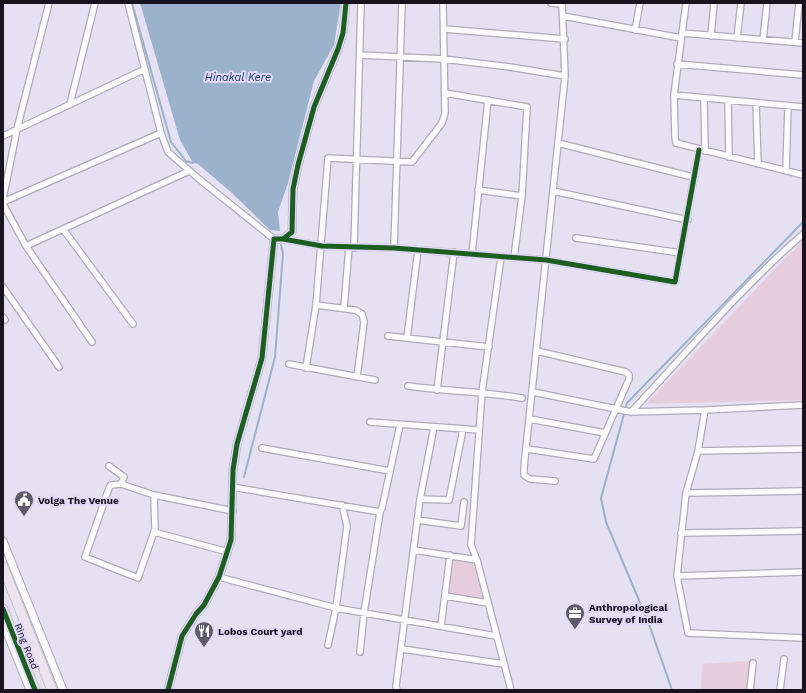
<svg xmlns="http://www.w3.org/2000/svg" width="806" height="693" viewBox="0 0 806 693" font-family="'Work Sans',sans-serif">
<rect width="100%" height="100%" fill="#e6e1f2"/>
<path fill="#e6cddd" d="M803 240V400L646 404Z
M451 559 476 563 486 601 447 595Z
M750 661 746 690H701L702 664Z"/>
<path fill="#9ab2cb" d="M140 3H341L334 45 314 81 288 183 278 212 280 231 270 230 232 193 198 164 193 163 180 140Z"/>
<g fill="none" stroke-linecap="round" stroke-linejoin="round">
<path stroke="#9ab2cb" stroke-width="2" d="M132 3 171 142 186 161 193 163
M244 477 275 357 283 254 281 245
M672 690 649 624 606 522 601 498 627 403 803 222"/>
<g stroke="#afabb9" stroke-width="8">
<path id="minor" d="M551 3 562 4
M686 3 674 95 675 137 676 143 803 175
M563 16 681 38
M444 29 565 39
M635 30 640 3
M682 33 803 43
M711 36 714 3
M737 38 741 3
M763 40 767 3
M795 42 799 3
M360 55 444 59 510 67 565 76
M677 64 803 75
M445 93 527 107 522 196 514 258
M674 95 803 107
M704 98 705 151
M728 100 729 157
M756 103 758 164
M70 104 95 3
M161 133 168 152 199 179 274 239
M3 136 145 69
M558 143 693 177
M786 171 788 106
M478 190 522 196
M553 191 688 220
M3 199 17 129 49 3
M3 202 161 133 128 3
M3 204 26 246 92 342
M63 229 133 324
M576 238 681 253
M283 239 322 246 394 248 546 260 675 282 699 150
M26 246 189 171
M354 248 361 3
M394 248 402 3
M472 254 488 100
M3 287 59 367
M316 305 355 310 362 314 364 322 357 377
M344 308 349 247
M3 317 5 320
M388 336 489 347
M407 338 418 250
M289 364 375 380
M306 368 316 305 328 158 412 162 442 123 445 113 443 3
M408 386C446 391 484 392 522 398
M437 390 454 252
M533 392 631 412 705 410
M803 405 705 410 698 451 686 493 677 576 688 633 803 638
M631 412C687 352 741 288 803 234
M530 419 605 433
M370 422 479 430
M262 448 390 471
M527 449 594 459 629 379V375L626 372 537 351
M698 451 803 449
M109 466 124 477 121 484 154 495 233 511
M555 481 530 479 524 475V467L565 76 562 3
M121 484 111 485 109 488 85 557 138 578 155 529 154 495
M232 487 380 512 364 613 360 652
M686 493 803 491
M420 499 449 500 463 429
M380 512 382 508 400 425
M417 520 461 526 464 502
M154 532 228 552
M681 533 803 531
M414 550 477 560 511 690
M477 560 471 545 482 392 501 257
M677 576 803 572
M219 577 336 608 496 636
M445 596 488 603
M441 626 450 555
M328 645 336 608 347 526 342 505
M402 649 504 664
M397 690 396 686 420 499 434 427
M750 690 753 663
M780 690 784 659"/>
</g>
<g stroke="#afabb9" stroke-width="9">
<path id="tertiary" d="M3 541 63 690
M3 623 30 690
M168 690 182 636 196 614 204 605 219 577 231 540 233 470 237 444 262 358 274 239H283L292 232 293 189 298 165 314 107 338 49 343 33 346 3"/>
</g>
<g stroke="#c3c1c9" stroke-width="11">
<path id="trunk" d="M3 567 52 690
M3 609 35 690"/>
</g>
<use href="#minor" stroke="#fbfafd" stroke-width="5.5"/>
<use href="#tertiary" stroke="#fbfafd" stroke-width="7"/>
<use href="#trunk" stroke="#ece3ee" stroke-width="9"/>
<g stroke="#e2d9fa" stroke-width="8">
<path id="cycleway" d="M283 239 322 246 394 248 546 260 675 282 699 150
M3 609 35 690
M168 690 182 636 196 614 204 605 219 577 231 540 233 470 237 444 262 358 274 239H283L292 232 293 189 298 165 314 107 338 49 343 33 346 3"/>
</g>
<use href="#cycleway" stroke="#1b5e20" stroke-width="5"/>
</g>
<defs>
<g id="civic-pin" transform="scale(1)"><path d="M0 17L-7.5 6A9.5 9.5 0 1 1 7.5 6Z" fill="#5f5c69" stroke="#e2d9fa"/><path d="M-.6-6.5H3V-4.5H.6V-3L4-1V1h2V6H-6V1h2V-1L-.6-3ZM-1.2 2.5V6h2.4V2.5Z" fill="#fff"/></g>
<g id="office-pin" transform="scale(1)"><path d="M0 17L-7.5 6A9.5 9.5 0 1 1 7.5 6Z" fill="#5f5c69" stroke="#e2d9fa"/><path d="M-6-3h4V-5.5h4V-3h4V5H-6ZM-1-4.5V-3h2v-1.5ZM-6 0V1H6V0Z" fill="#fff"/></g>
<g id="restaurant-pin" transform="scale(1)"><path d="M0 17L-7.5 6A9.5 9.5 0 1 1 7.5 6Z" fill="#5f5c69" stroke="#e2d9fa"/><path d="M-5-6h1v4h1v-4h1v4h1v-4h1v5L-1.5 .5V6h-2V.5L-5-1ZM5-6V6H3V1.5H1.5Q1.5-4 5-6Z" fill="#fff"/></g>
</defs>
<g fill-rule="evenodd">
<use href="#civic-pin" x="24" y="500"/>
<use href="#office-pin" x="575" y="613"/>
<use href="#restaurant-pin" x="204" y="631"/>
</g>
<g text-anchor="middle" stroke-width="4" stroke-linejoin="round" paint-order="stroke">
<g font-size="10" font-weight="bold" fill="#17141f" stroke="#e2d9fa" text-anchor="start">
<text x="38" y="504">Volga The Venue</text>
<text x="589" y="611">Anthropological<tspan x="589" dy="12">Survey of India</tspan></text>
<text x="218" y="635">Lobos Court yard</text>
</g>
<g font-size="10" fill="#17141f" stroke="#e2d9fa">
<text transform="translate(27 646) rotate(68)" y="4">Ring Road</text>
</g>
<g font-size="11" font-style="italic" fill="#0c3b58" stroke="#e2d9fa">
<text x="238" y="81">Hinakal Kere</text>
</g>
</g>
<rect width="806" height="693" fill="none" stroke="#17141f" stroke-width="8"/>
</svg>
